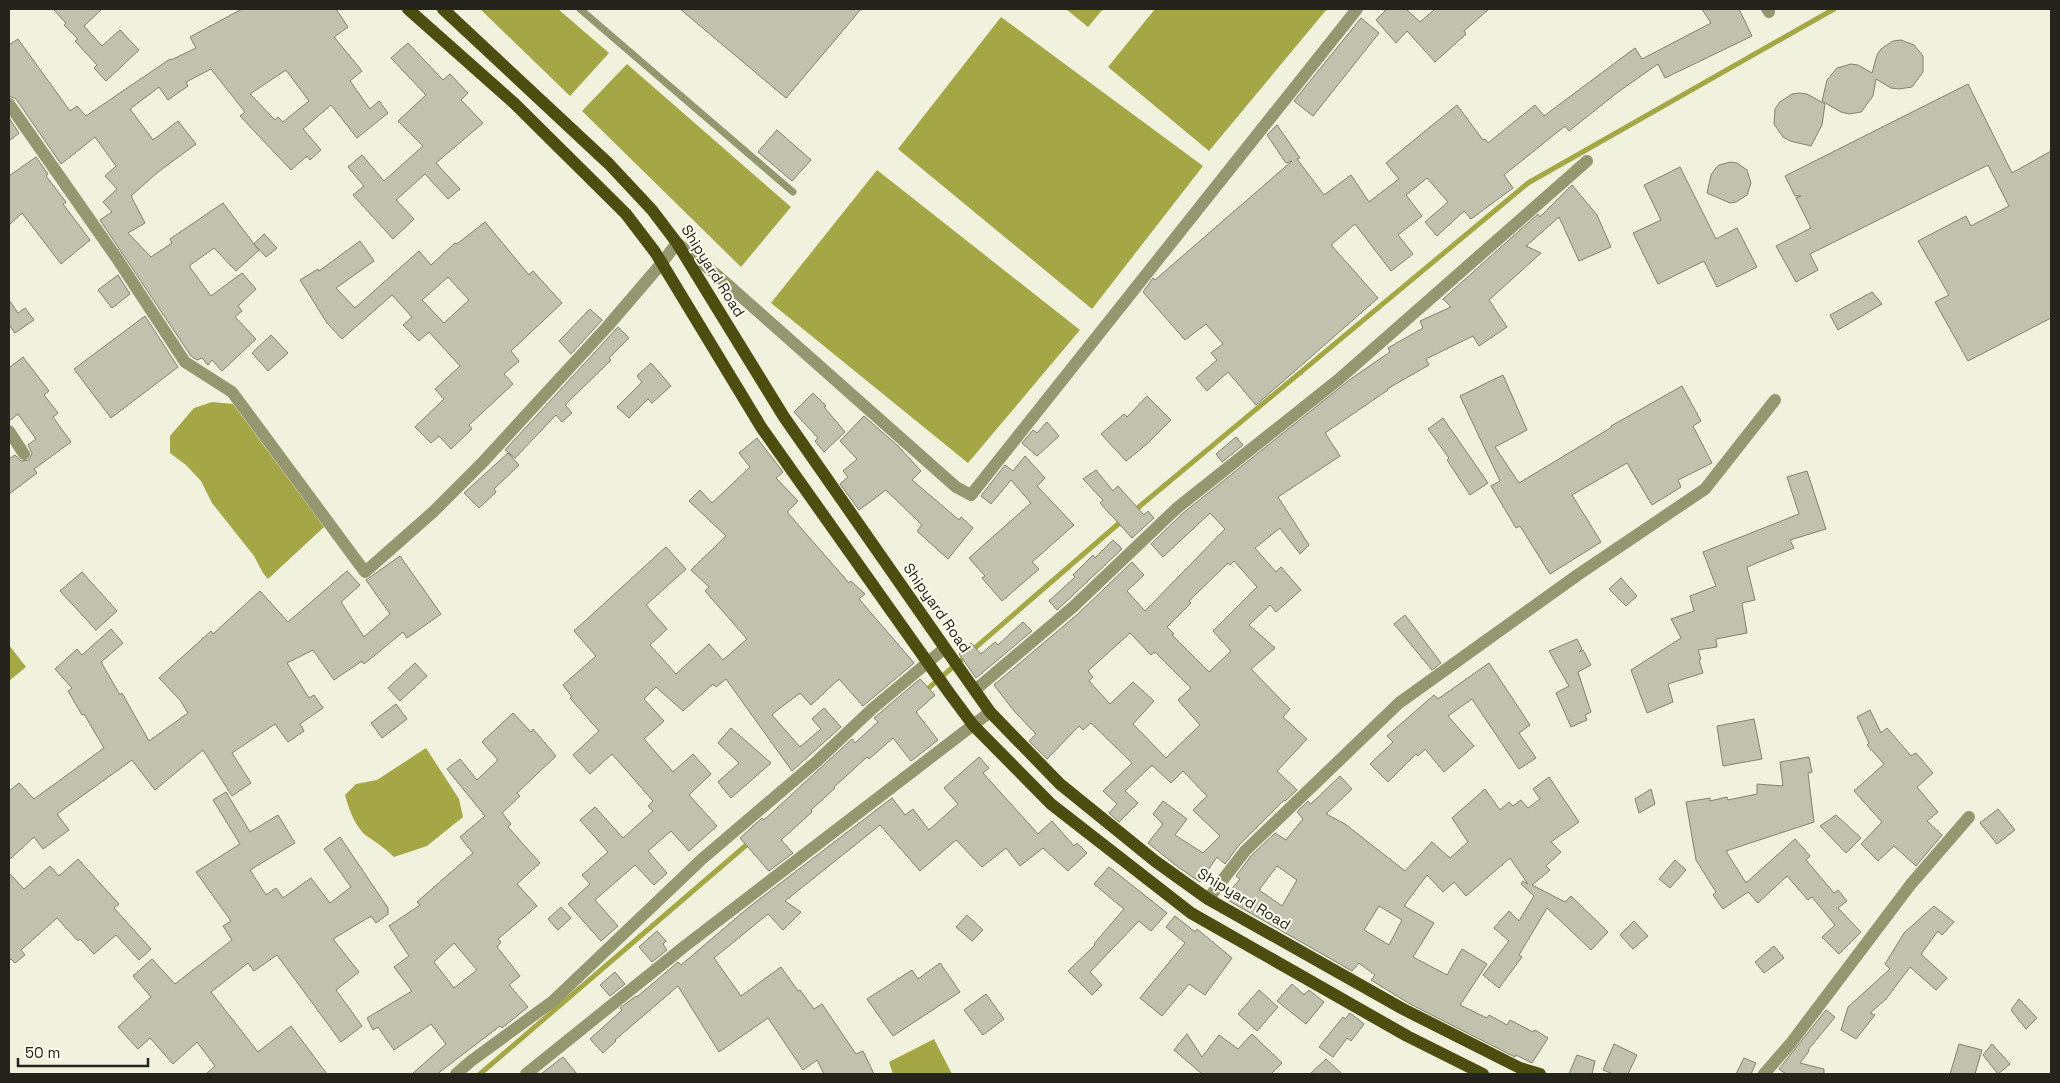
<svg xmlns="http://www.w3.org/2000/svg" width="2060" height="1083" viewBox="0 0 2060 1083" font-family="'Space Grotesk',sans-serif">
<rect width="100%" height="100%" fill="#f0f2dd"/>
<path fill="#a5a747" d="M480 9H558L609 53 570 96Z
M1066 9H1103L1088 27Z
M1155 9H1327L1209 151 1108 67Z
M1001 17 1203 166 1092 309 898 149Z
M627 64 791 207 741 267 582 111Z
M877 170 1080 330 968 463 771 303Z
M212 402 233 404 324 527 268 579 263 573 254 556 212 503 201 481 186 465 170 453V436L194 408Z
M9 645 26 667 9 681Z
M426 748 459 799 463 817 427 846 394 857C384 848 379 844 368 837 355 828 349 809 345 795L356 784 377 780Z
M934 1039 952 1074H893L889 1062Z"/>
<g fill="none" stroke-linecap="round" stroke-linejoin="round">
<path stroke="#a5a747" stroke-width="5" d="M1134 511 1528 183 1834 9
M924 692 1124 519
M480 1074 751 841"/>
</g>
<path fill="#c1c2ae" stroke="#81826f" fill-rule="evenodd" d="M53 9H102L84 26 102 46 120 30 139 50 106 81 94 68 97 65 75 41 78 39 64 25 66 23Z
M242 9H336L348 27 334 37 362 71 350 81 370 109 379 101 388 113 357 138 331 105 303 129 321 150 310 160 307 156 291 170 240 116 245 112 211 69 186 82 188 86 168 100 159 87 130 109 153 140 178 121 196 144 158 172 131 196 145 223 128 233 151 257 172 243 170 239 223 203 254 244 264 234 277 248 266 257 254 244 259 250 236 271 214 248 189 266 211 296 242 273 256 289 238 306 242 311 235 317 256 339 222 371 212 360 208 365 202 358 197 360 191 356 100 220 112 212 103 202 117 189 105 176 116 166 95 137 61 164 16 99 9 96V45L18 39 70 111 77 106 86 116 170 59 171 60 196 48 190 37ZM286 70 309 101 283 122 278 117 275 120 250 94Z
M680 9H861L786 98Z
M1387 9H1406L1420 22 1435 9H1489L1464 31 1466 34 1435 62 1407 31 1396 43 1376 20Z
M1702 9H1739L1752 36 1665 78 1658 64 1618 92 1569 131 1565 126 1504 175 1513 188 1471 219 1464 211 1437 236 1425 222 1448 202 1427 178 1406 195 1422 216 1398 235 1413 254 1391 271 1355 224 1331 245 1378 298 1256 405 1228 372 1207 391 1196 378 1217 360 1211 353 1223 344 1206 324 1185 340 1143 292 1153 278 1155 280 1292 161 1286 163 1267 135 1277 125 1300 158 1297 159 1324 195 1351 175 1369 202 1399 179 1386 163 1457 105 1483 140 1485 139 1488 143 1535 105 1544 116 1635 48 1642 59 1711 23Z
M1361 18 1379 33 1313 116 1294 101Z
M1901 40 1914 45 1923 56V72L1912 87 1899 89 1891 88 1876 79 1873 96 1861 112 1849 114 1841 112 1822 101 1827 80 1837 68 1851 64 1858 65 1872 73 1877 55 1881 49 1893 41Z
M408 43 443 80 450 74 468 93 461 100 483 123 436 163 460 189 448 199 425 174 396 200 414 219 393 239 353 195 364 186 348 167 362 155 384 181 423 146 398 121 426 95 391 58Z
M1968 84 2012 173 2051 151V318L1968 361 1935 302 1949 295 1918 241 1966 216 1971 226 2009 206 1988 165 1810 254 1818 270 1796 282 1776 246 1811 228 1796 198 1801 196H1795L1785 176Z
M1799 93 1807 94 1825 104 1822 125 1811 146 1790 141 1783 137 1774 124 1775 109 1780 102 1792 94Z
M9 118 19 133 9 141Z
M777 130 811 160 792 181 758 152Z
M36 157 48 174 46 176 66 202 63 204 90 240 61 264 22 213 9 225V176Z
M1731 162 1737 163 1747 170 1751 183 1747 195 1736 202 1730 203 1707 193 1711 175 1715 169 1719 165Z
M1680 167 1716 239 1737 228 1757 267 1717 287 1704 261 1658 284 1633 233 1661 220 1644 185Z
M1572 185 1597 215 1611 247 1579 261 1559 217 1526 246 1541 253 1489 300 1507 327 1479 346 1473 336 1426 359 1429 365 1387 389 1388 390 1325 433 1340 456 1278 497 1309 545 1300 554 1280 528 1255 548 1276 572 1281 567 1301 590 1276 612 1270 605 1249 625 1275 648 1251 669 1290 709 1283 717 1307 739 1277 771 1297 790 1285 801 1284 800 1239 845 1225 864 1217 857 1200 882 1178 867 1148 843 1163 824 1153 814 1163 801 1187 819 1175 835 1203 853 1220 836 1193 810 1207 796 1183 771 1171 783 1152 765 1125 791 1138 803 1119 822 1109 813 1117 804 1103 791 1132 763 1091 723 1083 730 1079 726 1047 759 1029 741 1036 734 1014 711 994 685 1079 613 1132 562 1144 575 1127 591 1145 611 1225 529 1210 513 1163 557 1151 544 1182 514 1352 378 1390 352 1388 348 1423 328 1420 321 1451 307 1443 299 1538 214 1540 217ZM1234 561 1257 587 1213 631 1231 651 1209 672 1172 635 1174 634 1167 627 1191 603 1189 601 1228 563 1230 565ZM1130 633 1151 655 1155 652 1191 688 1178 700 1200 725 1166 758 1133 724 1154 701 1133 682 1110 704 1089 681 1093 677 1088 671Z
M485 222 529 275 533 271 562 303 511 351 519 361 504 374 513 384 469 425 472 429 451 449 439 436 431 443 415 427 444 399 435 389 460 366 429 332 419 341 403 325 412 317 392 295 342 339 327 323 300 280 318 269 319 271 360 241 374 261 336 288 355 308 419 251 431 265 455 243 457 244ZM448 277 469 300 444 323 422 300Z
M118 275 130 294 112 308 98 290Z
M1872 292 1882 304 1838 330 1830 315Z
M9 300 18 313 25 308 34 320 15 333 9 325Z
M590 309 602 320 571 354 559 341Z
M145 316 178 367 111 418 74 369Z
M618 327 629 338 609 358 611 360 565 405 572 413 562 422 556 415 515 458 505 450Z
M271 335 288 353 268 371 252 353Z
M23 357 49 391 44 395 58 413 53 417 71 442 34 469 37 473 9 494V459L15 455 21 461 29 460 32 453 28 445 36 439 18 414 9 421V368Z
M651 363 671 386 652 403 648 399 629 418 617 407 642 382 637 376Z
M1503 375 1527 430 1495 447 1519 483 1612 427 1611 426 1682 386 1701 421 1693 426 1712 463 1678 480 1681 487 1652 505 1627 463 1572 495 1601 542 1550 574 1520 526 1516 528 1491 486 1500 481 1460 396Z
M813 393 826 406 824 407 845 432 824 452 815 441 818 438 794 412Z
M1147 396 1171 420 1147 444 1126 461 1101 434 1124 414 1127 417Z
M864 416 898 446 921 471 912 480 959 520 961 517 973 528 948 559 917 531 922 525 886 490 859 510 840 484 848 477 843 471 857 459 840 441Z
M1443 418 1488 483 1470 495 1447 460 1449 458 1428 429Z
M1047 422 1059 436 1037 456 1022 443 1033 430 1037 433Z
M1236 437 1243 445 1222 462 1216 454Z
M757 438 783 472 776 478 798 501 787 512 849 583 851 581 865 594 859 599 914 663 863 706 839 679 811 705 800 693 775 712 772 715 800 747 821 729 812 719 824 708 841 727 792 771 726 679 716 687 713 684 683 711 656 687 644 699 664 721 644 739 673 772 693 754 711 774 689 795 717 826 689 851 671 831 648 851 667 873 654 885 635 865 595 900 618 926 601 941 568 904 590 884 582 875 608 852 580 820 595 807 623 838 653 811 648 806 653 801 612 754 590 774 573 755 599 731 570 698 572 697 563 685 596 656 574 631 666 547 686 569 646 605 667 629 650 645 676 674 709 644 723 660 747 639 705 591 709 587 691 570 726 536 689 501 700 490 712 503 750 467 739 453Z
M508 453 519 465 494 489 496 492 479 508 464 493Z
M1025 456 1045 478 1037 486 1074 525 1032 562 1039 569 1002 601 982 578 985 576 969 558 1031 503 1011 480 991 504 981 496 1005 465 1013 471Z
M1096 470 1113 491 1118 486 1144 515 1148 511 1154 518 1132 538 1100 503 1103 500 1083 479Z
M1807 471 1826 529 1790 540 1794 548 1747 567 1755 600 1742 603 1747 633 1716 639 1717 647 1698 650 1701 659 1699 660 1703 673 1668 684 1673 702 1647 713 1631 670 1681 638 1671 619 1694 611 1690 596 1716 586 1703 552 1799 514 1787 477Z
M1113 540 1122 549 1057 610 1049 601 1075 577 1073 575 1093 555 1095 558Z
M400 556 441 614 407 638 403 632 364 664 362 661 334 680 313 650 287 663 309 698 314 695 323 708 300 724 304 731 288 742 275 724 232 753 251 783 232 796 203 750 155 790 132 760 57 814 69 830 43 849 34 837 9 860V791L19 783 34 799 104 748 84 714 82 715 68 691 72 688 55 669 77 649 82 655 111 629 123 643 101 662 120 695 122 693 149 741 188 713 180 700 159 678 211 631 213 634 260 591 288 622 347 571 360 585 341 602 364 637 390 614 366 580Z
M82 572 117 611 96 630 60 591Z
M1621 578 1637 596 1626 606 1609 589Z
M1405 615 1441 663 1432 670 1394 624Z
M1023 622 1032 631 976 678 959 654 971 643 981 654 995 642 998 645Z
M1577 639 1582 649 1579 652 1583 650 1591 665 1578 672 1591 712 1585 715 1587 720 1571 727 1556 693 1569 686 1549 651Z
M415 663 427 676 400 701 388 688Z
M1489 663 1530 725 1519 733 1536 758 1519 769 1472 699 1448 716 1474 746 1444 772 1425 749 1418 756 1416 754 1388 782 1370 764 1393 742 1387 736 1434 695 1438 699Z
M920 679 935 695 916 712 938 740 911 761 893 738 869 759 867 757 834 787 835 788 811 810 812 812 781 840 793 853 769 871 740 838 762 818 764 820 852 739 855 743 878 722 874 718Z
M396 704 407 719 382 738 371 723Z
M1870 710 1881 733 1887 728 1911 756 1916 753 1933 773 1917 787 1938 812 1927 821 1942 835 1916 866 1894 846 1878 861 1861 844 1882 822 1854 791 1884 764 1867 745 1869 743 1857 717Z
M513 713 531 732 533 729 556 756 517 793 520 796 502 813 511 824 508 827 540 863 517 884 537 906 498 939 501 942 497 947 520 976 509 985 528 1007 502 1028 500 1026 437 1074H412L446 1044 431 1024 394 1050 378 1027 373 1030 367 1018 412 991 394 967 409 956 389 926 420 905 417 902 473 853 460 837 485 816 447 769 460 759 477 780 498 760 482 742ZM454 943 477 970 454 988 434 962Z
M1754 719 1762 759 1723 766 1717 726Z
M731 728 771 763 731 798 718 782 739 763 718 743Z
M979 757 989 768 983 773 1038 834 1052 821 1074 846 1077 843 1087 853 1068 871 1043 848 1020 866 1006 848 982 867 956 840 920 871 880 825 785 901 801 912 783 930 768 914 714 958 741 996 781 967 798 991 800 990 814 1009 822 1004 856 1054 863 1051 874 1074H824L817 1060 803 1070 768 1018 719 1052 678 986 615 1040 616 1041 603 1053 590 1039 622 1010 620 1008 636 996 637 997 678 962 681 965 748 908 892 798 905 815 913 809 929 830 958 804 944 788Z
M1809 757 1812 772 1808 773 1814 822 1726 851 1746 883 1795 839 1810 856 1806 860 1834 893 1838 890 1847 901 1838 908 1861 932 1839 954 1822 937 1835 925 1812 897 1808 900 1787 876 1758 903 1748 892 1723 909 1713 895 1716 892 1696 860 1686 802 1710 798V801L1727 797 1728 800 1757 794V784L1783 786 1780 762Z
M1340 776 1352 789 1326 814 1345 824 1405 871 1432 842 1450 858 1468 842 1452 818 1485 789 1500 810 1509 802 1513 806 1521 800 1528 808 1540 799 1533 789 1549 777 1579 822 1551 842 1561 852 1546 866 1550 870 1532 885 1565 902 1571 896 1608 932 1591 950 1547 908 1519 955 1522 957 1499 988 1483 975 1509 941 1494 928 1509 911 1519 921 1534 896 1521 884 1523 881 1528 884 1510 858 1466 896 1454 882 1443 892 1427 875 1404 906 1434 923 1413 957 1447 975 1462 949 1487 964 1460 1005 1487 1018 1489 1015 1507 1025 1510 1020 1533 1032 1535 1030 1548 1038 1532 1063 1516 1055 1515 1057 1410 1004 1371 980 1375 975 1359 963 1352 971 1224 898 1240 879 1236 876 1251 856 1275 833 1286 840 1303 819 1297 812 1308 801 1311 804ZM1277 866 1297 880 1282 906 1259 890ZM1379 906 1402 920 1389 945 1364 930Z
M1651 789 1655 804 1639 813 1635 799Z
M226 792 250 832 278 815 295 843 250 870 266 895 276 888 283 898 311 878 330 903 351 887 324 849 340 837 388 908V914L376 923 371 916 333 939 359 972 336 990 362 1026 341 1042 277 955 254 971 248 963 211 992 258 1052 291 1026 327 1074H206L215 1066 197 1042 173 1064 150 1038 138 1049 118 1027 151 997 133 976 152 959 175 984 232 940 223 926 231 921 196 872 240 844 213 800Z
M1998 809 2015 830 1997 844 1980 823Z
M1836 815 1861 838 1846 853 1820 826Z
M78 859 119 904 114 908 151 949 139 960 116 935 94 954 80 939 78 941 57 918 21 950 25 955 15 963 11 959 9 961V873L24 889 50 866 59 876Z
M1675 860 1686 870 1670 888 1659 879Z
M1109 867 1167 913 1151 931 1139 921 1090 972 1102 985 1092 995 1068 971 1095 945 1094 944 1124 909 1094 884Z
M1934 906 1954 922 1942 935 1938 931 1921 954 1947 978 1936 990 1910 967 1886 999 1870 1013 1875 1015 1856 1039 1841 1030 1848 1007 1890 969 1885 964 1904 933Z
M561 907 571 918 558 930 548 919Z
M967 915 983 930 972 941 956 927Z
M1175 916 1195 932 1197 929 1232 958 1205 995 1189 984 1162 1016 1140 998 1185 943 1166 927Z
M1634 921 1648 936 1633 949 1620 935Z
M657 931 666 941 663 944 667 950 652 962 639 947Z
M1774 946 1784 958 1764 973 1755 962Z
M940 963 960 992 893 1036 867 999 912 970 918 979Z
M615 972 625 984 610 996 600 985Z
M1292 984 1304 995 1309 990 1324 1002 1306 1024 1277 1001Z
M1259 990 1278 1007 1257 1031 1238 1014Z
M986 994 1004 1019 983 1035 964 1010Z
M2019 999 2037 1018 2026 1029 2011 1010Z
M1826 1010 1835 1017 1808 1050 1809 1051 1800 1063 1824 1069V1074H1786L1779 1069Z
M1350 1013 1364 1024 1351 1041 1347 1038 1333 1057 1319 1047 1343 1017 1345 1019Z
M1187 1034 1202 1057 1219 1035 1238 1049 1252 1034 1282 1063 1271 1074H1202L1174 1050Z
M1614 1044 1637 1055 1628 1074H1613L1603 1070Z
M1959 1044 1982 1050 1975 1074H1950Z
M1992 1044 2010 1064 1998 1074 1983 1055Z
M1577 1055 1595 1061 1592 1074H1569Z
M563 1057 577 1074H541Z
M1744 1058 1756 1063 1751 1074H1736Z
M1326 1059 1342 1074H1310Z"/>
<g fill="none" stroke-linecap="round" stroke-linejoin="round">
<path stroke="#959771" stroke-width="7" d="M580 9 793 192"/>
<path stroke="#959771" stroke-width="12" d="M1767 9 1769 12
M9 104 116 257 185 362 232 392 365 572 433 512 482 463 607 327 661 264 677 243 718 276 956 487 971 495 1357 9
M9 431 24 454
M975 690 1073 607 1177 508 1338 380 1587 161
M1208 899 1245 851 1399 703 1579 574 1705 489 1775 400
M456 1074 471 1061 553 1001 702 859 816 762 872 709 945 648
M526 1074 685 946 990 712
M1764 1074 1791 1043 1911 884 1969 817"/>
<path stroke="#4d4d0f" stroke-width="12" d="M408 9 515 104 626 214 655 252 761 427 950 694 973 725 1051 804 1191 913 1407 1036 1483 1074
M443 9 609 164 652 210 677 243 784 417 945 648 990 712 1060 784 1155 861 1208 899 1403 1009 1520 1068 1540 1074"/>
</g>
<g text-anchor="middle" stroke-width="4" stroke-linejoin="round" paint-order="stroke">
<g font-size="15" fill="#24241d" stroke="#feffee">
<text transform="translate(713 271) rotate(58)" y="5">Shipyard Road</text>
<text transform="translate(937 608) rotate(55)" y="5">Shipyard Road</text>
<text transform="translate(1244 899) rotate(31)" y="5">Shipyard Road</text>
</g>
</g>
<rect width="2060" height="1083" fill="none" stroke="#24241d" stroke-width="20"/>
<path d="M18 1058v8h130v-8" fill="none" stroke="#24241d" stroke-width="2.5"/>
<text x="25" y="1058" font-size="15" fill="#24241d" stroke="#feffee" stroke-width="4" paint-order="stroke">50 m</text>
</svg>
